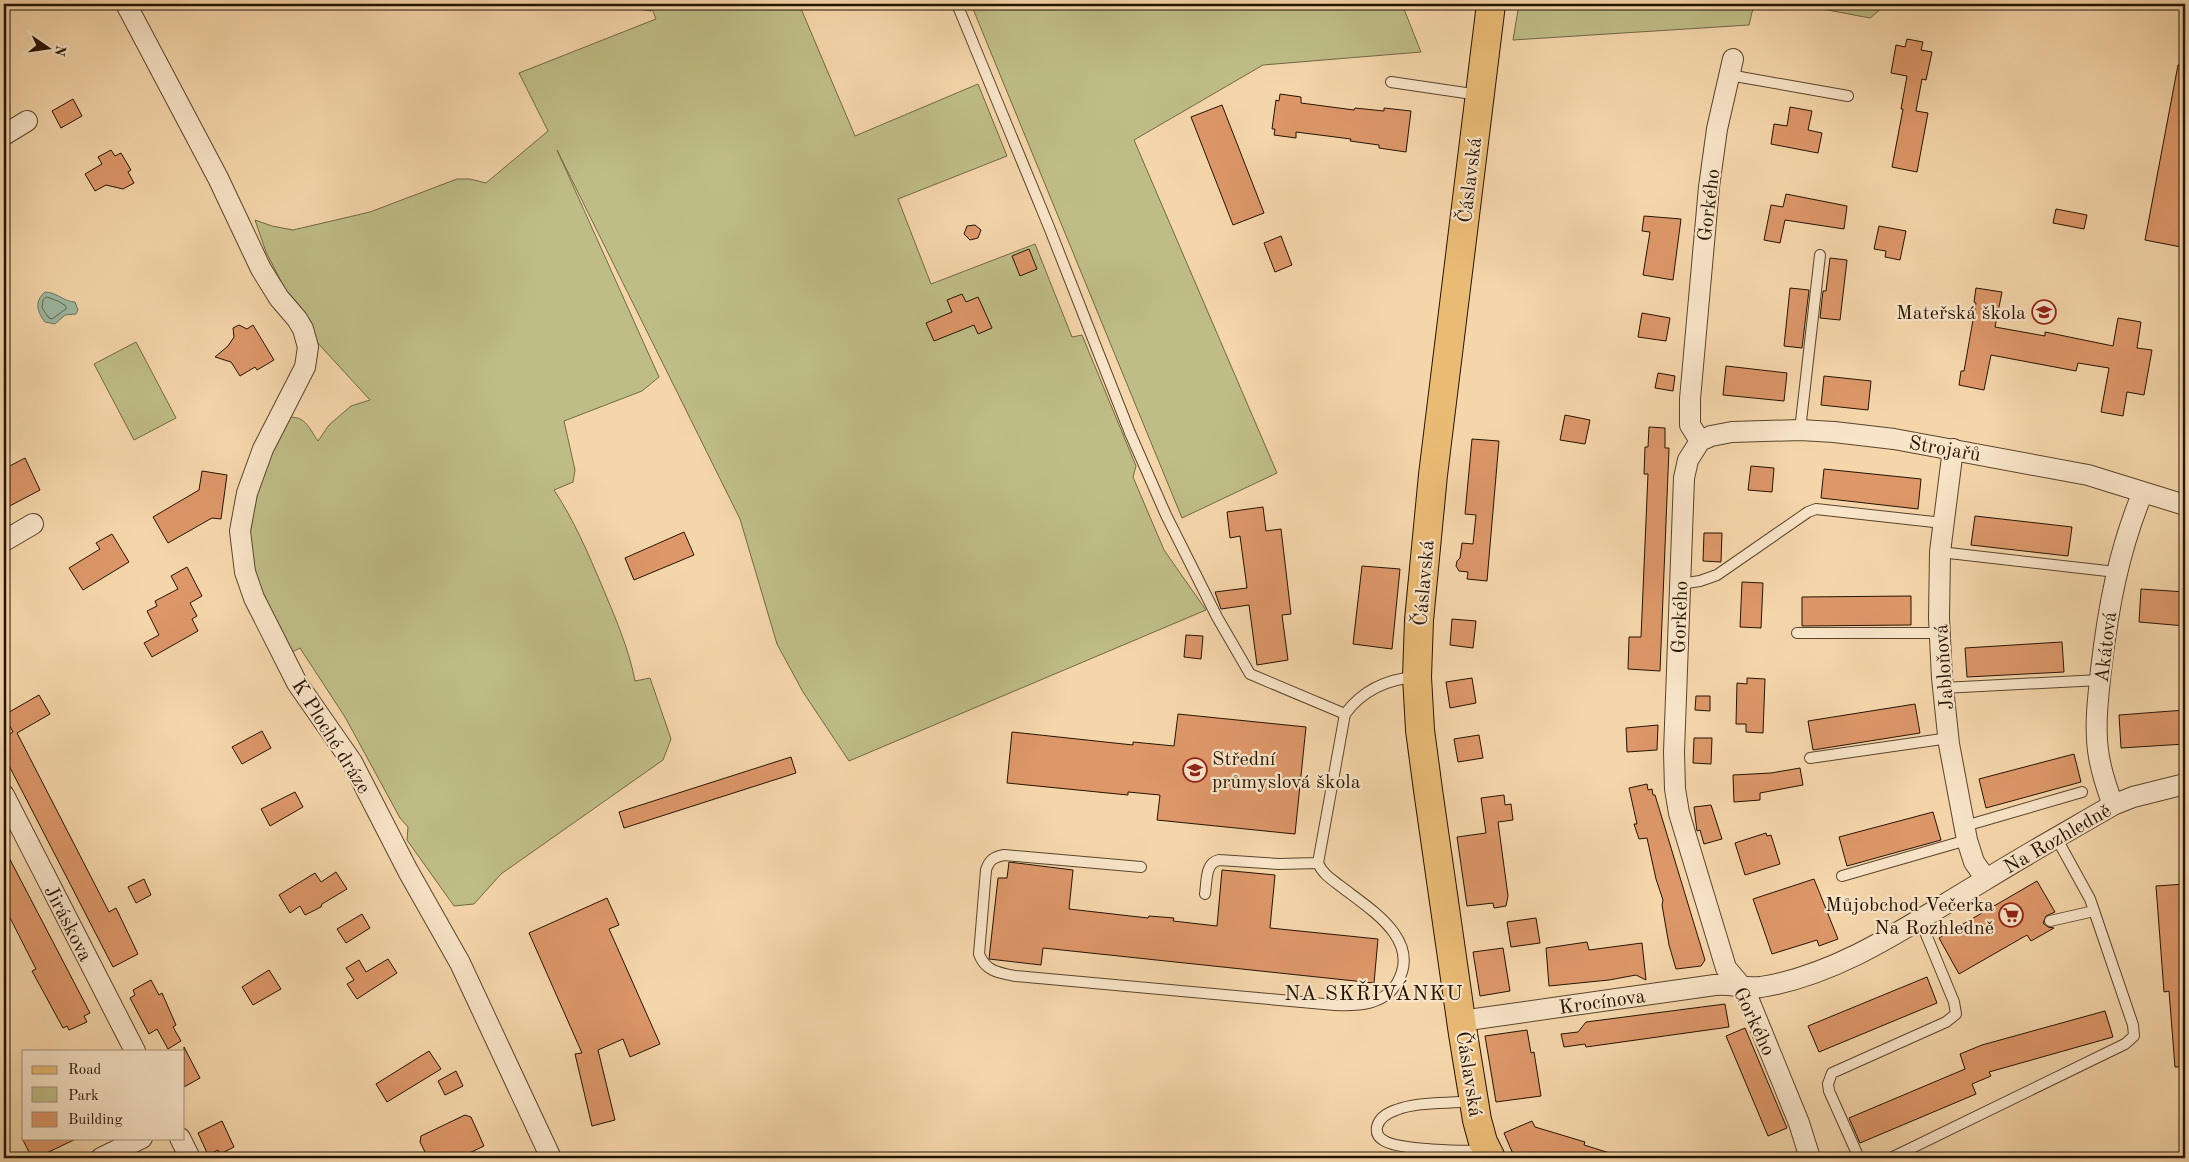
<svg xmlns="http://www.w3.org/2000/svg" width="2189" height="1162" viewBox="0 0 2189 1162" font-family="'Old Standard TT',serif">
<rect width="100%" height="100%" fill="#f5d6aa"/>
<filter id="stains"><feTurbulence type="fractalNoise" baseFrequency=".004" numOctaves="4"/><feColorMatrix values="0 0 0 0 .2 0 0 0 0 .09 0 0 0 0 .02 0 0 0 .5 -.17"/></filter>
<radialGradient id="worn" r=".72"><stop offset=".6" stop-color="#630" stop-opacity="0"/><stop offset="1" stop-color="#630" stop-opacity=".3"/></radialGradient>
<path fill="#bfbd86" stroke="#726844" d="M607 4H648L651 11Z
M650 4H799L855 136 978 84 1007 156 898 199 931 284 1035 244 1072 337 1082 335 1136 466 1133 477 1164 550 1206 610 849 761 803 692 777 644 740 519 557 150 659 377 642 391 564 421 575 470 573 482 554 490C574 520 588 553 602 586 615 617 629 649 635 681L650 678 671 739 663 760 501 874 474 904 454 906 407 840 408 827 400 818 345 717 300 648 290 653 268 616 252 565 248 545 251 507 285 418C305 414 308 427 318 441L329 425 351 406 370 400 315 340 300 306 285 289 266 252 255 220 272 226 293 230 370 212 457 179H470L486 183 548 131 519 73 656 19Z
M971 4H1402L1421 52 1263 65 1134 140 1277 473 1182 518Z
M1519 4H1754L1749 25 1513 40Z
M1796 4H1887L1870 18Z
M136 342 176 418 134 440 94 364Z"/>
<path fill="#9dbaa4" stroke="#6d7763" d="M45 292C57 292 64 302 75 302L78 310 76 314 65 315 55 324 45 322C37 312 34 301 45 292Z"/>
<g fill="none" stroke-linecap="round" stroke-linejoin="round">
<path stroke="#616652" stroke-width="1" d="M47 297 58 301 66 306V309L52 319 49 318 42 308 43 300Z"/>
</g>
<path fill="#dd9769" stroke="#251301" d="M1907 39 1923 42 1921 50 1932 52 1926 80 1922 79 1916 111 1928 113 1917 172 1892 167 1903 109H1901L1907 76 1891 73 1896 45 1905 47Z
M2178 65 2185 66V227L2181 247 2145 240Z
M1280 94 1301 97V103L1354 110 1355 108 1384 111V108L1411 111 1406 152 1379 148V145L1350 141 1351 139 1296 132V138L1274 135 1275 129H1272L1276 100 1279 101Z
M73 99 82 116 61 128 52 111Z
M1222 105 1264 213 1233 225 1191 117Z
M1790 107 1812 111 1808 130 1822 133 1818 153 1771 144 1774 124 1787 126Z
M111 150 115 156 121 153 131 170 128 172 134 183 123 189 106 185 95 191 85 174 102 164 98 157Z
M1786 194 1847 206 1844 229 1785 220 1780 243 1764 240 1771 205 1783 207Z
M2056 209 2087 215 2084 229 2053 223Z
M1644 216 1681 219 1673 280 1643 275 1650 232 1642 231Z
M975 225 981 230 978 238 970 240 964 234 967 226Z
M1879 226 1906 231 1900 260 1885 257 1886 251 1874 249Z
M1281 236 1292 265 1275 272 1264 243Z
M1029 249 1037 269 1020 276 1012 256Z
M1830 258 1847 260 1840 320 1820 318 1823 291H1826Z
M1790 288 1809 290 1802 348 1784 346Z
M1976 288 2002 292 1995 327 2045 336V332L2113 346 2118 318 2141 322 2137 348 2152 350 2144 395 2127 392 2123 416 2101 412 2109 368 2078 363 2076 371 1991 355 1984 390 1959 385 1961 371H1964L1976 303 1974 302Z
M962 294 966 302 978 297 992 328 978 334 974 325 934 341 926 323 952 312 947 300Z
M1642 313 1670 318 1666 341 1638 337Z
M239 325 247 329 253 325 274 360 257 370 255 367 240 376 231 362 215 357 228 346 234 337 233 328Z
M1726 366 1787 373 1784 401 1723 395Z
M1658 373 1675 376 1673 391 1655 388Z
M1824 376 1871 381 1868 410 1821 405Z
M1565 415 1590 420 1585 444 1560 440Z
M1649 427 1665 428V448H1669L1660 671 1628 669 1629 637H1641L1648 474H1644L1645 447H1648Z
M1472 439 1499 441 1487 581 1467 579 1468 572 1459 571 1456 566 1457 561 1460 558 1462 543 1473 544 1476 515 1465 514Z
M25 458 40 490 4 509V469Z
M1751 466 1774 468 1772 492 1748 490Z
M1824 469 1921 479 1918 509 1821 498Z
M202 471 227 475 221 519 212 518 168 543 153 517 199 490Z
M1263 507 1266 531 1281 529 1291 614 1282 615 1288 660 1257 665 1249 605 1221 609 1215 592 1247 588 1240 536 1230 538 1227 512Z
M1975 516 2072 527 2068 556 1971 545Z
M684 532 694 555 634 580 625 558Z
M1704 533H1722L1721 562 1703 561Z
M112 534 129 562 83 590 69 568 100 549 96 543Z
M1362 566 1400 569 1392 649 1353 644Z
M187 567 202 596 190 603 197 616 192 619 198 631 152 657 144 643 159 635 147 611 157 606 155 601 178 589 171 576Z
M1742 582 1763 583 1761 628 1740 627Z
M2141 589 2185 592V626L2139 622Z
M1911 596V625L1802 626V597Z
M1452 619 1476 621 1473 648 1450 645Z
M1186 635 1203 636 1201 659 1184 657Z
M2062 642 2064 672 1967 677 1965 648Z
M1472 678 1476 703 1450 708 1446 682Z
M1747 678 1765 679 1763 733 1746 732V724H1736L1737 683 1747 684Z
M39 695 50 714 17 733 109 912 116 908 138 954 113 967 4 756V737L13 732 4 715Z
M1696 696H1710V711L1695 710Z
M1915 704 1920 733 1813 750 1808 721Z
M2185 710V744L2121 748 2119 715Z
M1178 714 1306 727 1295 834 1157 820 1160 795 1128 792V795L1007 783 1012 732 1133 745V742L1174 746Z
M1658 725 1657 750 1627 752 1626 728Z
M262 731 271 748 242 764 232 747Z
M1479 735 1483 758 1458 762 1454 739Z
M1694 738H1712L1711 764 1693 763Z
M2074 754 2081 782 1986 808 1979 779Z
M791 757 796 773 624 828 619 812Z
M1800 768 1803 785 1760 793V800L1734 802 1733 775 1771 773Z
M1647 784 1648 790 1652 789 1653 795H1655L1705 960 1701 966 1676 969 1669 945 1662 905 1663 900 1656 879 1647 838 1639 839 1634 824H1637L1629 788Z
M295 792 303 807 270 826 261 809Z
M1504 795 1505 805 1511 804 1513 820 1498 822 1508 896 1506 906 1494 908 1493 903 1467 906 1457 837 1486 833 1481 798Z
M1711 805 1722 839 1704 844 1700 830 1697 831 1694 807Z
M1933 812 1941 840 1847 866 1839 837Z
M1766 833 1767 836 1771 835 1780 864 1745 875 1735 843Z
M4 848 90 1013 84 1016 87 1022 69 1030 67 1026 63 1028 32 971 36 969 4 906Z
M1009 862 1073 870 1069 909 1148 918 1149 916 1174 918 1173 921 1217 926 1222 870 1275 875 1270 928 1378 939 1374 983 1043 948 1041 965 989 959 998 878H1007Z
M336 872 347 889 322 904 321 907 305 915 300 906 290 913 279 895 315 873 321 882Z
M144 879 151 895 136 903 128 887Z
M1814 879 1838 939 1819 946 1817 940 1772 954 1753 899Z
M2037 881 2055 912 2046 916 2043 923 2048 927 2054 928 2031 941 2027 935 1959 974 1939 938Z
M2185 884V1067H2175L2169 991 2164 992 2156 886Z
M607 898 619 925 609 929 660 1044 630 1057 623 1039 598 1050 615 1120 592 1126 575 1054 582 1053 529 933Z
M362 914 370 928 346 943 337 929Z
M1536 918 1540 943 1511 947 1507 922Z
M1587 942 1589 950 1642 943 1646 980 1636 975 1609 980 1549 986 1546 948Z
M1503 948 1510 991 1480 996 1473 952Z
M388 959 397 973 357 999 347 984 354 980 346 968 359 960 366 972Z
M269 970 281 989 253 1005 242 987Z
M1927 977 1937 1003 1819 1052 1808 1026Z
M151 980 159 995 162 993 176 1025 173 1027 181 1041 168 1049 157 1029 149 1034 130 998 135 995 133 990Z
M1725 1004 1729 1027 1586 1047 1585 1044 1564 1047 1561 1034 1578 1032 1586 1022Z
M2105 1011 2113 1037 1989 1072 1991 1076 1972 1084 1976 1094 1860 1143 1849 1118 1965 1069 1960 1054 1982 1045Z
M1745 1028 1787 1128 1768 1136 1726 1036Z
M1527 1030 1531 1053 1534 1052 1541 1096 1496 1102 1485 1036Z
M184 1047 200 1078 184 1087Z
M429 1051 441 1069 387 1102 376 1084Z
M456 1071 463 1086 445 1095 438 1081Z
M465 1115 471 1117 484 1146 459 1158H428L420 1142 421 1136Z
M222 1121 234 1147 220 1154 218 1150 208 1155 198 1133Z
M1532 1121 1535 1127 1585 1142 1584 1145 1616 1155V1158H1526L1513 1154 1504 1133Z
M22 1138H78L36 1158H32Z"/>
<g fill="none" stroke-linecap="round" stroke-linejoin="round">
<g stroke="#59442b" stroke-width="12">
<path id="lane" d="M957 4 1049 227 1130 433 1166 515 1217 617 1250 674 1345 714C1362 691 1387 679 1416 677
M1729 75 1848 96
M1391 82 1479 95
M1800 430 1820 255
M1940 552 2116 572
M1680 584 1700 581 1717 575 1808 512 1816 509 1943 523
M1797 633H1940
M1943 688 2100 680
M1810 758 1949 738
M1965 826 2082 792
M1141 867 1004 855C994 857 989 860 986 870L979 954C985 971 999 973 1015 976L1335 1005C1358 1006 1384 1005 1397 983 1423 939 1368 908 1339 885 1331 879 1322 873 1318 863L1345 714
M1842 876 1967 840
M1205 894C1207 881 1205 863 1219 860L1279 864 1318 863
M2050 921 2094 911
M1472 1101C1448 1104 1419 1101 1396 1110 1387 1113 1379 1118 1377 1127 1376 1133 1378 1137 1383 1140 1396 1150 1467 1152 1485 1150
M1859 1158 1829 1091 1828 1084 1832 1073 1946 1022 1956 1014 1954 1002 1920 920
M1891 1158 2125 1044 2134 1036 2133 1025 2090 899 2057 839"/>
</g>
<g stroke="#59442b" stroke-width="22">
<path id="street" d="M126 4 218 178 261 269 279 298 297 319 303 329 308 347 305 367 263 449 247 493 240 531 245 572 254 598 297 683 352 762 408 871 460 963 551 1158
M4 135 27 121
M1700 441 1690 425V399L1709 187 1717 129 1733 59
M1953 449 1940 552 1939 618 1942 678 1949 744 1967 840 1974 862 1986 879
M4 541 33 524
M4 795 135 1051
M2113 805C2107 789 2102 774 2099 757 2094 729 2098 698 2101 670 2108 608 2119 549 2143 492
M1461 1021 1715 985C1731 983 1745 989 1761 987 1843 974 1915 921 1985 880 2027 854 2070 830 2113 805L2133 797 2185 784
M180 1138 190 1158
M101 1158 142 1138
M1810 1158 1799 1123 1748 998 1743 988 1726 968 1679 813 1675 789 1674 752 1684 478 1688 460 1700 441 1711 436 1732 432 1800 430 1834 432 1894 439 2088 475 2185 505"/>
</g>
<g stroke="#251301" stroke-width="30">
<path id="primary" d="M1491 4 1433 475 1419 620 1417 677 1420 730 1428 790 1463 1034 1477 1120 1483 1142 1491 1158"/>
</g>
<use href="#lane" stroke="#f8e4c8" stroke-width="10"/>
<use href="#street" stroke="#f8e4c8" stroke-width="20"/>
<use href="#primary" stroke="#eabb75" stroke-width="28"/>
</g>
<defs>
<g id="school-ring" transform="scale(1.25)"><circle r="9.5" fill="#f8e4c8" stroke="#8f2418" stroke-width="1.5"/><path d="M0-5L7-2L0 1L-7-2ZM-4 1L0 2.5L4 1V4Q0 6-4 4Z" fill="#8f2418"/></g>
<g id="supermarket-ring" transform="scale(1.25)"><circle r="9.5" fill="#f8e4c8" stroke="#8f2418" stroke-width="1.5"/><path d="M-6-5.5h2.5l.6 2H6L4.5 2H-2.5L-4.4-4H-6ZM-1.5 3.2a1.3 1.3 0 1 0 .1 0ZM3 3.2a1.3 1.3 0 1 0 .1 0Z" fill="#8f2418"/></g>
</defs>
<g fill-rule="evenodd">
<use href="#school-ring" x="2044" y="312"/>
<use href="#school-ring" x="1195" y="770"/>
<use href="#supermarket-ring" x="2011" y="915"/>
</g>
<g text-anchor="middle" stroke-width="4.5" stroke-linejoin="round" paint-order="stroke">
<g font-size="20" fill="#251301" stroke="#f8e4c8">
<text transform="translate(1469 180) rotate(-83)" y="7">Čáslavská</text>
<text transform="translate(1708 205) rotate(-83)" y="7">Gorkého</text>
<text transform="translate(1945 448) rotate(10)" y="7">Strojařů</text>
<text transform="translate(1423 583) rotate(-85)" y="7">Čáslavská</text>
<text transform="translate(1679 617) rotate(-88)" y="7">Gorkého</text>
<text transform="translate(2105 647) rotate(-83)" y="7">Akátová</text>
<text transform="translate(1943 667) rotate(-94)" y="7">Jabloňová</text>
<text transform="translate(332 736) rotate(58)" y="7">K Ploché dráze</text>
<text transform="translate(2057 838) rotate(-30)" y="7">Na Rozhledně</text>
<text transform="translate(69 923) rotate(63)" y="7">Jiráskova</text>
<text transform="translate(1602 1001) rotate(-8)" y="7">Krocínova</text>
<text transform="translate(1755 1021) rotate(65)" y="7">Gorkého</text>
<text transform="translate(1470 1074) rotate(81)" y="7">Čáslavská</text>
</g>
<g font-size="20" fill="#251301" stroke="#f8e4c8" text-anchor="end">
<text x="2026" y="319">Mateřská škola</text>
<text x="1212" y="765" text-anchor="start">Střední<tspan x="1212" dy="23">průmyslová škola</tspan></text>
<text x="1994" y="911">Můjobchod Večerka<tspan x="1994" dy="23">Na Rozhledně</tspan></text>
</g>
<g font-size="21" letter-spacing="1" fill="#251301" stroke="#f8e4c8">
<text x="1374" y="1000">NA SKŘIVÁNKU</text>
</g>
</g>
<rect width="2189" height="1162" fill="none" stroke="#f5d6aa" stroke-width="20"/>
<rect x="5" y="5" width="2179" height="1152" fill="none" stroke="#251301" stroke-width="2.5"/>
<rect x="10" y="10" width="2169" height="1142" fill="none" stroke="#251301"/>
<rect x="22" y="1050" width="162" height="90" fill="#f8e4c8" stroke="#a49078"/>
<rect x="32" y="1066" width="25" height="8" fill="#eabb75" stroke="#a49078"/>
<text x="68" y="1074" font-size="15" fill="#251301">Road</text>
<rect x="32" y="1087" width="25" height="15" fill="#bfbd86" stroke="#a49078"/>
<text x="68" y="1100" font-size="15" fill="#251301">Park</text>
<rect x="32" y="1112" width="25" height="15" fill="#dd9769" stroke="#a49078"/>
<text x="68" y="1124" font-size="15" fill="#251301">Building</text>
<g transform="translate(48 48) rotate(103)" stroke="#f8e4c8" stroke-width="4" paint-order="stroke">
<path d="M0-4L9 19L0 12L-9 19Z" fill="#251301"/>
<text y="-8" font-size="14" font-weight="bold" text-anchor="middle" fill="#251301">N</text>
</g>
<rect width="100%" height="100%" filter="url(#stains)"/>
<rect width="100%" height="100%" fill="url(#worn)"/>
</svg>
